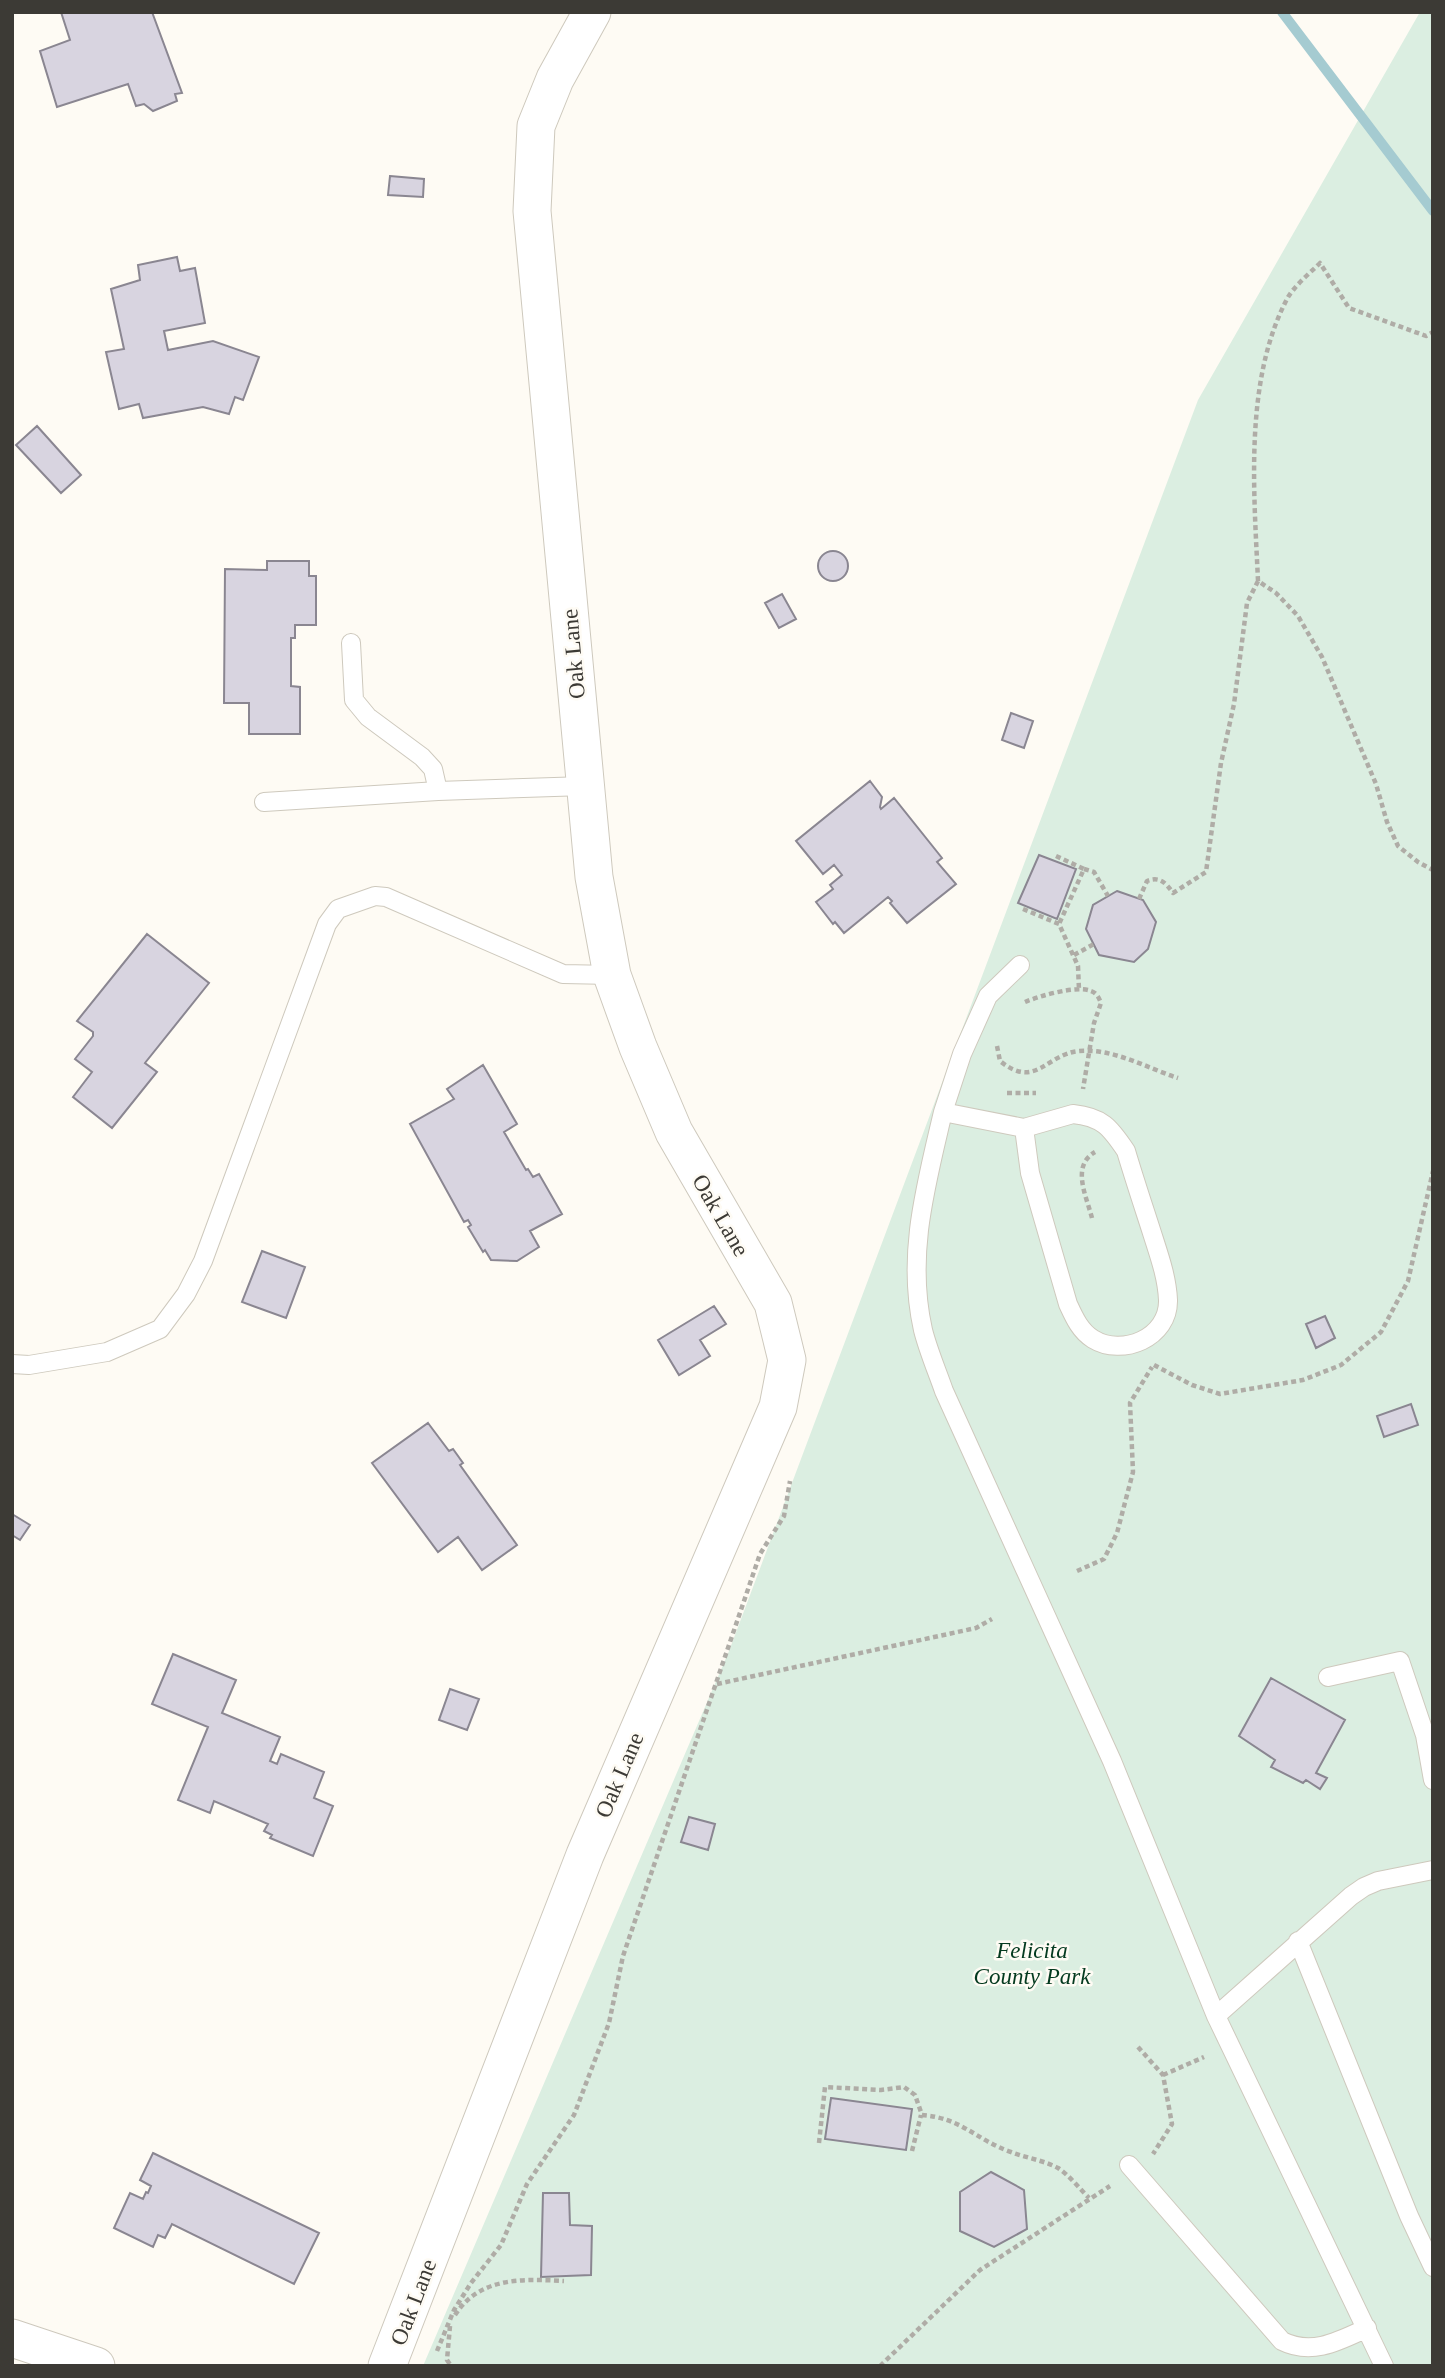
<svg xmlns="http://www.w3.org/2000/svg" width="1445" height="2378" viewBox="0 0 1445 2378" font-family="Georgia,serif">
<rect width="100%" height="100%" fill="#fefbf4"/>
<path fill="#dbeee1" d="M1420 12H1433V2366H423L729 1651 1198 400Z"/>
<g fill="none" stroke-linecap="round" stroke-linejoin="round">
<path stroke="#a5cbd1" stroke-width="10" d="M1282 12 1433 211"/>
</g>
<path fill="#d8d4e0" stroke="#8a8691" stroke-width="2" d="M61 12H152L182 93 175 94 177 101 153 111 144 104 136 106 128 84 57 107 40 51 70 40Z
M390 176 424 179 423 197 388 195Z
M177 257 180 271 195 268 205 323 164 331 168 350 213 341 259 357 243 400 235 397 229 414 203 407 143 418 139 404 119 409 106 352 124 349 111 289 140 280 138 265Z
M37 426 81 475 61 493 16 445Z
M818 566a15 15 0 1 1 30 0a15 15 0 1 1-30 0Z
M267 561H309V576H316V625H295V638H291V686L300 687V734H249V703H224L225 569 267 570Z
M782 594 796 619 779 628 765 603Z
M1011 713 1033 721 1024 748 1002 740Z
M870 781 882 797 880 807 881 809 894 798 942 858 937 862 956 884 907 923 890 903 892 901 888 897 844 933 835 922 833 924 816 902 833 889 830 885 842 875 834 865 823 874 796 841Z
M1039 855 1076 869 1057 919 1018 903Z
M1117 891 1143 900 1156 922 1148 949 1134 962 1099 955 1086 929 1093 905Z
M147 934 209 983 145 1063 157 1072 112 1128 73 1097 92 1072 75 1059 93 1036V1032L77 1021Z
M483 1065 517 1124 504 1132 526 1170 528 1169 533 1177 539 1174 562 1214 530 1231 539 1247 517 1261 491 1260 485 1250 483 1252 468 1227 471 1225 468 1220 464 1222 410 1124 454 1099 447 1089Z
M262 1251 305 1267 286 1318 242 1302Z
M714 1306 726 1324 700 1340 710 1356 679 1375 658 1340Z
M1325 1316 1335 1338 1316 1348 1306 1324Z
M1411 1404 1418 1425 1384 1437 1377 1416Z
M428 1423 449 1451 453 1449 463 1463 460 1465 517 1545 482 1570 458 1537 438 1552 372 1463Z
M12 1514 30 1525 20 1540 12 1535Z
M173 1654 236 1680 222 1713 280 1737 270 1761 277 1764 281 1754 324 1772 314 1798 333 1806 313 1856 270 1838 272 1835 264 1831 268 1824 214 1801 210 1813 178 1800 208 1727 152 1704Z
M1271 1678 1345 1720 1316 1773 1327 1778 1320 1789 1306 1780 1303 1783 1271 1767 1275 1760 1239 1736Z
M450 1689 479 1699 467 1730 439 1720Z
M689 1817 715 1824 708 1850 681 1842Z
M831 2098 912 2109 906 2150 825 2139Z
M153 2153 319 2233 294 2284 172 2224 165 2238 158 2235 153 2247 114 2228 130 2193 143 2199 146 2192 148 2193 151 2186 140 2180Z
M991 2172 1024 2190 1027 2229 994 2247 960 2231V2192Z
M543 2193H569L570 2225 592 2226 591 2275 541 2277Z"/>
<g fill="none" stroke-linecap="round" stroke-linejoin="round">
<g stroke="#cec9bd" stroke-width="20">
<path id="service" d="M351 643 354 700 368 717 422 757 433 769 438 791
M264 802 438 791 585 786
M943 1112 962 1054 988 996 1020 965
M1073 1114C1102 1117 1110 1127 1126 1151 1134 1178 1143 1205 1152 1233 1159 1255 1167 1277 1168 1300 1169 1338 1122 1357 1093 1339 1080 1331 1074 1317 1068 1304L1030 1173 1024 1128Z
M1024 1128 943 1112C926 1185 906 1255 923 1330 928 1350 937 1371 944 1391L1112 1761 1216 2016 1384 2366
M12 1364 29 1365 107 1352 160 1329 186 1294 203 1261 327 924 338 909 375 896 386 897 563 974 612 975
M1328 1677 1400 1661 1425 1735 1433 1780
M1298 1941 1409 2216 1433 2267
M1216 2016 1351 1896 1364 1887 1378 1881 1433 1870
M1129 2165 1282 2341C1312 2356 1339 2341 1367 2328"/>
</g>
<g stroke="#cec9bd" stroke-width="39">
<path id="minor" d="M12 2338 96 2366
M387 2366 585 1855 778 1407 787 1360 773 1303 674 1132 638 1047 612 975 594 877 532 211 536 126 555 79 592 12"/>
</g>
<path stroke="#afaca6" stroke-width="4.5" stroke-dasharray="5 3.5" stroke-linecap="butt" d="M1258 581C1254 491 1244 381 1287 299 1294 286 1309 274 1320 263L1349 308 1426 336 1433 332
M1056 856 1084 869 1059 924
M1084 869 1094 872 1108 896
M1139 899 1147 881C1160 876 1166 883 1173 893L1206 872 1221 763 1234 704 1247 603 1258 581 1276 593 1298 616 1322 657 1376 784 1387 822 1398 846 1418 862 1433 870
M1023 909 1059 924 1078 966 1079 990
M1074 955 1094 944
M1025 1002C1039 996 1077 985 1091 991 1097 993 1099 998 1101 1003L1094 1023 1083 1089
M997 1046 1000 1061C1036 1090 1046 1054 1079 1051 1113 1048 1147 1068 1178 1078
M1007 1093H1036
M1092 1218C1086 1195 1071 1166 1095 1152
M1154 1365 1192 1385 1220 1394 1303 1380 1341 1365 1381 1332 1408 1281 1433 1171
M1077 1571 1104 1559 1117 1533 1133 1472 1130 1403 1152 1367
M717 1684 976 1628 992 1619
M1138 2047 1163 2075 1172 2124 1153 2154
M1163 2075 1204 2057
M819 2143 825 2087 881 2090 904 2087 915 2095 922 2115C962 2118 976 2140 1011 2152 1026 2158 1043 2160 1058 2168 1069 2175 1080 2189 1089 2198
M912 2151 921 2115
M455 2315C480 2276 524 2279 564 2281
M450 2326 447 2360 451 2366
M437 2351 454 2310 471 2283 501 2245 527 2184 574 2115 609 2023 623 1956 760 1554 784 1516 790 1481
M880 2366 980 2270 1110 2186"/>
<use href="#service" stroke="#fff" stroke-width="18"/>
<use href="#minor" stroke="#fff" stroke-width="37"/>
</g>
<g text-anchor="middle" stroke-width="5" stroke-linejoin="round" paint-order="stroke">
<g font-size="23" fill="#3c3a35" stroke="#fefbf4">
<text transform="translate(573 654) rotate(-95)" y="8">Oak Lane</text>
<text transform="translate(721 1215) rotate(60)" y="8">Oak Lane</text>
<text transform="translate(619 1775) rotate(-67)" y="8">Oak Lane</text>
<text transform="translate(413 2302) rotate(-69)" y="8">Oak Lane</text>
</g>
<g font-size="23" font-style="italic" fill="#043a1f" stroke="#fefbf4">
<text x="1032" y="1958">Felicita<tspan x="1032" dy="26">County Park</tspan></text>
</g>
</g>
<rect width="1445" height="2378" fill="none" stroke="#3c3a35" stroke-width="28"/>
</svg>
